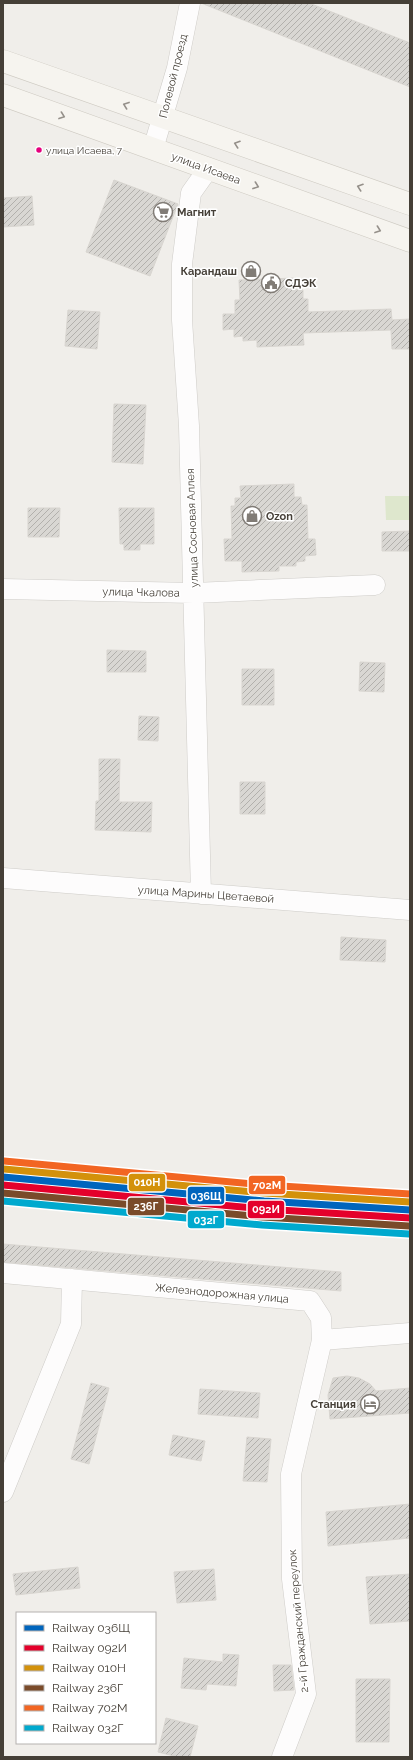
<svg xmlns="http://www.w3.org/2000/svg" width="413" height="1760" viewBox="0 0 413 1760" font-family="Raleway,sans-serif">
<defs>
<pattern id="building-hatch" width="6" height="6" patternUnits="userSpaceOnUse"><rect width="6" height="6" fill="#d9d7d3"/><path d="M-1 1l2-2M0 6l6-6M5 7l2-2" fill="none" stroke="#b2b0ac"/></pattern>
</defs>
<rect width="100%" height="100%" fill="#f0eeea"/>
<path fill="#dee7cd" d="M385 496H410V520H386Z"/>
<path fill="url(#building-hatch)" stroke="#d8d5d0" d="M201 3H309L410 43V87Z
M114 180 178 204 150 276 86 252Z
M32 196 34 225 3 227V198Z
M296 278 297 290H303V299H308V312L391 309 392 320 410 319V349H392L391 330 303 333 304 345 257 347V340L243 341V336L234 337V329L223 330V314H235V300H240L239 280Z
M68 310 100 312 97 349 65 346Z
M114 404 146 405 143 464 112 462Z
M294 484V497H301L302 505H307L308 539H315L316 555 305 556V561L296 562V566H279V571L242 572V561H225L224 539H232L231 506H235V498H241L240 486Z
M28 508H60L59 537H28Z
M119 508H154V544H140V550H124V544H120Z
M410 531V551H382V532Z
M107 650 146 651V672H107Z
M360 662 385 663 384 692 359 691Z
M242 669H274V705H242Z
M139 716 159 717 158 741 138 740Z
M99 759H120L119 802H152L151 832 95 830 96 801H99Z
M240 782H265V814H240Z
M341 937 386 940 385 962 340 960Z
M3 1244 341 1272V1291L3 1262Z
M347 1376 359 1378 370 1384 376 1391 410 1388V1413L330 1419 328 1395 333 1378Z
M91 1383 109 1388 89 1464 71 1459Z
M200 1389 260 1393 258 1418 198 1414Z
M173 1435 205 1441 201 1461 169 1455Z
M247 1437 271 1439 267 1482 243 1481Z
M410 1504V1538L328 1546 326 1512Z
M78 1567 80 1588 16 1595 13 1574Z
M214 1569 216 1600 177 1603 174 1572Z
M410 1574V1621L370 1624 366 1577Z
M223 1654 239 1655 236 1686 207 1684 206 1690 181 1688 184 1658 223 1662Z
M273 1665H291L294 1690 274 1691Z
M356 1679H390L389 1742H356Z
M166 1718 198 1726 190 1757H178L158 1752Z"/>
<g fill="none" stroke-linecap="round" stroke-linejoin="round">
<g stroke="#ceccc8" stroke-width="21">
<path id="street" d="M153 149 177 68 190 3
M3 589 194 593 375 585
M3 878 410 910
M201 894 189 426 182 320V264L191 193 208 169
M3 1273 310 1301 321 1318 322 1340 291 1474 292 1579 306 1694 282 1757
M322 1340 410 1333
M3 1492 71 1324 72 1279"/>
</g>
<g stroke="#cecac2" stroke-width="23">
<path id="secondary" d="M3 61 410 204
M3 95 410 241"/>
</g>
<use href="#street" stroke="#fdfcfc" stroke-width="20"/>
<use href="#secondary" stroke="#f6f4ef" stroke-width="22"/>
<g stroke="#fff" stroke-width="10">
<path id="rail-1" d="M3 1177 264 1201 410 1210"/>
</g>
<g stroke="#fff" stroke-width="10">
<path id="rail-2" d="M3 1185 263 1209 410 1218"/>
</g>
<g stroke="#fff" stroke-width="10">
<path id="rail-3" d="M4 1169 265 1193 410 1202"/>
</g>
<g stroke="#fff" stroke-width="10">
<path id="rail-4" d="M3 1193 263 1217 409 1226"/>
</g>
<g stroke="#fff" stroke-width="10">
<path id="rail-5" d="M4 1161 265 1185 410 1194"/>
</g>
<g stroke="#fff" stroke-width="10">
<path id="rail-6" d="M3 1201 262 1225 409 1234"/>
</g>
<use href="#rail-1" stroke="#0065bd" stroke-width="7"/>
<use href="#rail-2" stroke="#e4002b" stroke-width="7"/>
<use href="#rail-3" stroke="#d3910b" stroke-width="7"/>
<use href="#rail-4" stroke="#7a4b2a" stroke-width="7"/>
<use href="#rail-5" stroke="#f26522" stroke-width="7"/>
<use href="#rail-6" stroke="#00a9ce" stroke-width="7"/>
</g>
<defs><path id="oneway-chevron" d="M-2-3.5L2.5 0L-2 3.5" fill="none" stroke-width="1.6" stroke-linecap="round" stroke-linejoin="round"/></defs>
<g stroke="#95908a">
<use href="#oneway-chevron" transform="translate(126 105) rotate(-160)"/>
<use href="#oneway-chevron" transform="translate(62 116) rotate(20)"/>
<use href="#oneway-chevron" transform="translate(237 144) rotate(-161)"/>
<use href="#oneway-chevron" transform="translate(256 186) rotate(20)"/>
<use href="#oneway-chevron" transform="translate(360 187) rotate(-161)"/>
<use href="#oneway-chevron" transform="translate(378 230) rotate(20)"/>
</g>
<defs>
<g id="supermarket-ring" transform="scale(1)"><circle r="9.5" fill="#fff" stroke="#817c76" stroke-width="1.5"/><path d="M-6-5.5h2.5l.6 2H6L4.5 2H-2.5L-4.4-4H-6ZM-1.5 3.2a1.3 1.3 0 1 0 .1 0ZM3 3.2a1.3 1.3 0 1 0 .1 0Z" fill="#817c76"/></g>
<g id="shop-ring" transform="scale(1)"><circle r="9.5" fill="#fff" stroke="#817c76" stroke-width="1.5"/><path d="M-5-2.5h2.3a2.7 3.5 0 0 1 5.4 0H5L5.5 6h-11ZM-1.5-2.5h3a1.5 2.3 0 0 0-3 0Z" fill="#817c76"/></g>
<g id="civic-ring" transform="scale(1)"><circle r="9.5" fill="#fff" stroke="#817c76" stroke-width="1.5"/><path d="M-.6-6.5H3V-4.5H.6V-3L4-1V1h2V6H-6V1h2V-1L-.6-3ZM-1.2 2.5V6h2.4V2.5Z" fill="#817c76"/></g>
<g id="hotel-ring" transform="scale(1)"><circle r="9.5" fill="#fff" stroke="#817c76" stroke-width="1.5"/><path d="M-6-4.5h1.5V1H6V5H4.5V3h-9V5H-6ZM-4 0a1.8 1.8 0 1 1 3.6 0ZM.5 0V-2.5h3Q6-2.5 6 0Z" fill="#817c76"/></g>
</defs>
<g fill-rule="evenodd">
<use href="#supermarket-ring" x="163" y="212"/>
<use href="#shop-ring" x="251" y="271"/>
<use href="#civic-ring" x="271" y="283"/>
<use href="#shop-ring" x="252" y="516"/>
<use href="#hotel-ring" x="370" y="1404"/>
</g>
<circle fill="#e5007d" stroke="#fff" stroke-width="1.5" cx="39" cy="150" r="3.5"/>
<g text-anchor="middle" stroke-width="3" stroke-linejoin="round" paint-order="stroke">
<g font-size="10" fill="#453f37" stroke="#fff" text-anchor="start">
<text x="46" y="154">улица Исаева, 7</text>
</g>
<g font-size="11" fill="#453f37" stroke="#fff">
<text transform="translate(173 76) rotate(-76)" y="4">Полевой проезд</text>
<text transform="translate(206 168) rotate(20)" y="4">улица Исаева</text>
<text transform="translate(192 528) rotate(-92)" y="4">улица Сосновая Аллея</text>
<text transform="translate(141 592) rotate(1)" y="4">улица Чкалова</text>
<text transform="translate(206 894) rotate(4)" y="4">улица Марины Цветаевой</text>
<text transform="translate(222 1293) rotate(5)" y="4">Железнодорожная улица</text>
<text transform="translate(298 1621) rotate(-95)" y="4">2-й Гражданский переулок</text>
</g>
<g font-size="11" font-weight="bold" fill="#453f37" stroke="#fff" text-anchor="start">
<text x="177" y="216">Магнит</text>
<text x="237" y="275" text-anchor="end">Карандаш</text>
<text x="285" y="287">СДЭК</text>
<text x="266" y="520">Ozon</text>
<text x="356" y="1408" text-anchor="end">Станция</text>
</g>
</g>
<g stroke="#fff" stroke-width="1.5">
<rect x="128" y="1173" width="38" height="19" rx="4" fill="#d3910b"/>
<rect x="248" y="1175" width="38" height="20" rx="4" fill="#f26522"/>
<rect x="187" y="1186" width="38" height="19" rx="4" fill="#0065bd"/>
<rect x="127" y="1197" width="38" height="19" rx="4" fill="#7a4b2a"/>
<rect x="247" y="1200" width="38" height="19" rx="4" fill="#e4002b"/>
<rect x="187" y="1210" width="38" height="19" rx="4" fill="#00a9ce"/>
</g>
<g font-size="11" text-anchor="middle" font-weight="bold" fill="#fff">
<text x="147" y="1186">010Н</text>
<text x="267" y="1189">702М</text>
<text x="206" y="1200">036Щ</text>
<text x="146" y="1210">236Г</text>
<text x="266" y="1213">092И</text>
<text x="206" y="1224">032Г</text>
</g>
<rect width="413" height="1760" fill="none" stroke="#453f37" stroke-width="8"/>
<rect x="16" y="1612" width="140" height="132" fill="#ffffff" stroke="#b5b2af"/>
<rect x="24" y="1625" width="20" height="6" fill="#0065bd" stroke="#b5b2af"/>
<text x="52" y="1632" font-size="12" fill="#453f37">Railway 036Щ</text>
<rect x="24" y="1645" width="20" height="6" fill="#e4002b" stroke="#b5b2af"/>
<text x="52" y="1652" font-size="12" fill="#453f37">Railway 092И</text>
<rect x="24" y="1665" width="20" height="6" fill="#d3910b" stroke="#b5b2af"/>
<text x="52" y="1672" font-size="12" fill="#453f37">Railway 010Н</text>
<rect x="24" y="1685" width="20" height="6" fill="#7a4b2a" stroke="#b5b2af"/>
<text x="52" y="1692" font-size="12" fill="#453f37">Railway 236Г</text>
<rect x="24" y="1705" width="20" height="6" fill="#f26522" stroke="#b5b2af"/>
<text x="52" y="1712" font-size="12" fill="#453f37">Railway 702М</text>
<rect x="24" y="1725" width="20" height="6" fill="#00a9ce" stroke="#b5b2af"/>
<text x="52" y="1732" font-size="12" fill="#453f37">Railway 032Г</text>
</svg>
